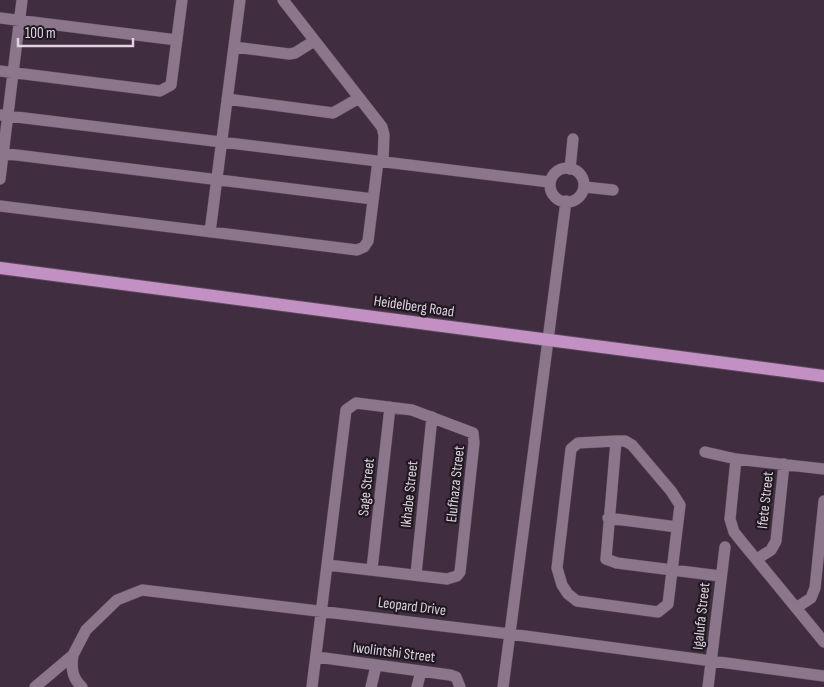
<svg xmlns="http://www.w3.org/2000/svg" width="824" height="687" viewBox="0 0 824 687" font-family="'Sofia Sans Condensed',sans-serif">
<rect width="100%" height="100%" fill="#402d40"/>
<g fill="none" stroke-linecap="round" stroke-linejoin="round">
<g stroke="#5a4a5b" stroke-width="12">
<path id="minor" d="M283 0 382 127 384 135 383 161
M0 18 177 40
M234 47 289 54 295 53 314 41
M0 71 160 91 171 85 182 0
M227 99 333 113 359 98
M0 115 549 182
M0 153 373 199
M550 185a17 17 0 1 1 34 0a17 17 0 1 1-34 0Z
M570 169 573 139
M0 179 22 0
M585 187 613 190
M0 206 357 250 364 247 368 241 378 161
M210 232 240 0
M616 441H625L632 445 671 491 680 505 668 604 658 612 577 601 568 594 562 585 557 568 571 449 578 443Z
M616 441 606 559 617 563 720 576
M705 452 736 459 824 469
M736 459 730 519 734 532 742 542 824 642
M608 518 677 527
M757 559 771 550 776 541 784 464
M372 569 390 407
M416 574 432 417
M796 608 811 598 815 588 824 501
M73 655C71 668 72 678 82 687
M317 657 450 675 456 677 460 687
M35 687 73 655 86 630 117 600 142 590 510 634 824 676
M312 687 346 410 356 403 412 410 473 433 474 443 460 572 457 576 447 579 328 565
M371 687 376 666
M417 687 421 671
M503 687 566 201
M708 687 725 547"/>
</g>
<g stroke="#5a4a5b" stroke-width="14">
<path id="major" d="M0 268 824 376"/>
</g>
<use href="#minor" stroke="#8c768c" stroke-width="11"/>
<use href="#major" stroke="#c390c3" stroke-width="12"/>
</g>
<g text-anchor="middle" stroke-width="4.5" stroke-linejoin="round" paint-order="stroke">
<g font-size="15" fill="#dfd3df" stroke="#211921">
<text transform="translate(414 306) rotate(8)" y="5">Heidelberg Road</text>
<text transform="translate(455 484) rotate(-84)" y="5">Elufhaza Street</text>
<text transform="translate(366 487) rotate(-84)" y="5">Sage Street</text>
<text transform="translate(409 494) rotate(-84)" y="5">Ikhabe Street</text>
<text transform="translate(765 500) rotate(-84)" y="5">Ifete Street</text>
<text transform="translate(412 606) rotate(7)" y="5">Leopard Drive</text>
<text transform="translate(701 616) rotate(-84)" y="5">Igalufa Street</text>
<text transform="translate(394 652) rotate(7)" y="5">Iwolintshi Street</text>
</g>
</g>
<path d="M18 38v8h115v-8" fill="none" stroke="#dfd3df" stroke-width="2.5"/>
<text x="25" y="38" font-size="15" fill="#dfd3df" stroke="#211921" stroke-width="4" paint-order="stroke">100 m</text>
</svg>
